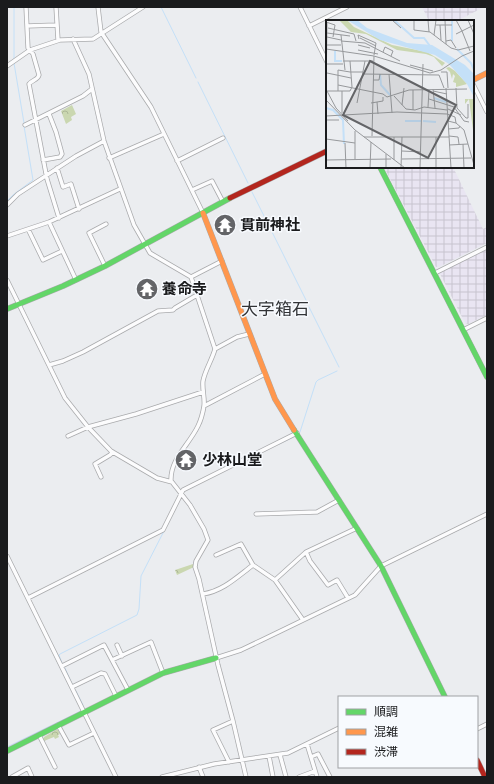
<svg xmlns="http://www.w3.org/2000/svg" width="494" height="784" viewBox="0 0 494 784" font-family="'Space Grotesk','Noto Sans JP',sans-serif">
<defs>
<pattern id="industrial-grid" width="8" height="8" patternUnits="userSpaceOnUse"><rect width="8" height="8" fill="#e9e5f2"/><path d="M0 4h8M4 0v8" fill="none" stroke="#c7c4cf"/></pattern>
<pattern id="forest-crowns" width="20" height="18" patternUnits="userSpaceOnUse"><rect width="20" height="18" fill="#cad7b0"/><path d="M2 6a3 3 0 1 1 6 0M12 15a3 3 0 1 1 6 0" fill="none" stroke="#adb897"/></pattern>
</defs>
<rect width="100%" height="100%" fill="#ebedf0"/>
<path fill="url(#industrial-grid)" d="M422 7H484L457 21H429Z
M384 167H453L483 229 487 227V243L439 267H436Z
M487 249V315L468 324 465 323 440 274 441 271Z"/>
<path fill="url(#forest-crowns)" d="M72 105 76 114 71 117 72 120 66 124 61 111Z
M193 564 194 567 177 575 175 570Z
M56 730H58L60 734 58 735 59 737 55 739 54 737 44 741 43 739 44 737Z"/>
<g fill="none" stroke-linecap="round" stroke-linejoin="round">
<path stroke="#c4e0f8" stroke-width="1" d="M161 7 196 78
M14 59V7
M14 63 24 123
M198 82 248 183
M252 192 308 304
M7 201 13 195 33 180 24 126
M309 307 339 367
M300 432 316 382 318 380 337 371
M279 444 295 436
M178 503 181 498
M62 663 59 655 60 654 137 615 139 609 141 576 164 531
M65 668 72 684
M76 691 83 705
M7 747 81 711"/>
<g stroke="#a9aaac" stroke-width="5">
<path id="street" d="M26 7 28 48 33 54 39 75C38 80 32 80 29 84L47 179 59 218
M56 7 58 40
M98 7 101 32 151 107 203 213
M300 7 327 62
M27 26 56 25
M309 26 347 7
M73 39 89 74 104 141 134 225 150 253 191 277 215 349C212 360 205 370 203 381 202 389 205 398 204 406 203 412 201 420 198 426 189 445 170 459 171 481
M7 66 30 50 60 40 93 39 143 7
M473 84 487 112
M25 125 83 96 92 89
M109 158 164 134
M43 160 60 157 62 154 56 132 49 114
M177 161 223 138
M57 168 63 187 71 184 79 209
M192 190 212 181 223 202
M7 205 18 194 76 156 104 141
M49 222 76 280
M28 229 43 260 62 251
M7 236 49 222 120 189
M105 266 89 233 106 224
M435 273 487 247
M191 277 222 261
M7 280 65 398 88 427 111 451 157 478 172 482 190 505 204 529 208 540 196 561 195 567 199 579 218 665 233 721 246 777
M463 330 487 318
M215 349 237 337 249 334
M49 365 63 361 83 352 158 311 173 310 175 308 197 295
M204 406 265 374
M68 436 88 427 136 414 203 392
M101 477 95 464 110 455 113 452
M256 514 317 512 339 500
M306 552 310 561 328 585 337 580 348 598
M216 555 241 544 253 565 275 580 303 620
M7 556 116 777
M275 580 306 552 357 528
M203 594C223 591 237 577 253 565
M28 598 163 530 183 490 297 433
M117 645 122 656
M216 658 241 650 262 640 355 595 381 566 487 514
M112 660 151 642 163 673
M62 666 104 645 128 690
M72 687 101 673 105 674 116 696
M58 725 69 745 94 733
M477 729 487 724
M39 735 55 767
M307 744 317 777
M280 755 286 777
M269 756 273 777
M311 757 318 754 330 777
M229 762 213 730 233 721
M199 767 203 777
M12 777 28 768 32 777
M162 777 214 764 288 753 339 728
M299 777 315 771"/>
</g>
<g stroke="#a9aaac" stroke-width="6">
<path id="fast" d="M380 167 487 377
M7 309 63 286 105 266 230 198
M294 430 381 566 445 697
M7 751 163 673 216 658"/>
</g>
<g stroke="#a9aaac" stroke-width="6">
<path id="slow" d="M473 80 487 73
M203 213 275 399 294 430"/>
</g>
<g stroke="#a9aaac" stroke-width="6">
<path id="jam" d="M230 198 327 151
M477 760 485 777"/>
</g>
<use href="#street" stroke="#fcfcfd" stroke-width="3.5"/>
<use href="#fast" stroke="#63d668" stroke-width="5"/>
<use href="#slow" stroke="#ff974d" stroke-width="5"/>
<use href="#jam" stroke="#b3261e" stroke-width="5"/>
</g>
<defs>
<g id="temple-disc" transform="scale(1.15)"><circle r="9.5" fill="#636467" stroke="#f7fafe"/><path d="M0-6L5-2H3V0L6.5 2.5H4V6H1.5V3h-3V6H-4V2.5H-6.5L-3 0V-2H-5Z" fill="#fff"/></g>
</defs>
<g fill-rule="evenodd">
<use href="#temple-disc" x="225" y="225"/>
<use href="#temple-disc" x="147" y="289"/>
<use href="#temple-disc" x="186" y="460"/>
</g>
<g text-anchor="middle" stroke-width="3" stroke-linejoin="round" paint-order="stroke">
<g font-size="15" font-weight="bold" fill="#1a1b1d" stroke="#f7fafe" text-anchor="start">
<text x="240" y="230">貫前神社</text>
<text x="162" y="294">養命寺</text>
<text x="202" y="465">少林山堂</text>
</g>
<g font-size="17" fill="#323437" stroke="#f7fafe">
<text x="275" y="315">大字箱石</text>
</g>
</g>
<g transform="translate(326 20)">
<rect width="148" height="148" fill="#ebedf0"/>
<path d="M13 0H21L28 7 66 25 101 32 119 43 116 46 108 37 100 34 71 30 40 14 25 12ZM123 47 129 51 141 64 130 67V63L127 62 129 56 127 54 126 59 124 52 120 48ZM139 79H147L148 83V118L143 79 139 84Z" fill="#cad7b0"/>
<path d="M21 0H31L41 8 81 23 106 25 139 45 148 54V77L141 64 123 44 109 35 54 20Z" fill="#c4e0f8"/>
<path fill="none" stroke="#c4e0f8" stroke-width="2" d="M68 0 88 18H98L104 26M126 0V21M131 29 145 43 148 50M9 31V41H16M54 54 55 65 64 75M108 78 120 82M0 88 7 90 17 100 18 124M79 101H95M97 101 110 102"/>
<path fill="none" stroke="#97999c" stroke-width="1" d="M66 0 75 8M88 0V10L104 12 125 28 132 30 148 26M102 0 103 12M119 0 120 24M130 0 136 11 148 5M142 0 148 14M0 2 9 5 7 17M110 5H126M114 5 115 20M2 8 28 14 30 21M1 13 24 16M130 14 136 11 144 31M15 15 19 50M108 15 110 0M1 17 15 20M34 18 50 26M33 19 32 15 50 23 48 35M15 21 39 23 74 41M120 21 125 20 130 28M0 25H15M32 25 44 28M0 29 48 36 104 53 115 50 136 36 148 31M32 30 52 34M57 32 59 27 67 31 65 36M17 41H47M0 44H17M84 45 107 51M24 52H37M115 52H121L122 68M1 53 25 58M37 54 113 55M63 54 66 93M113 55 118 68M47 60H53L54 54M12 65 57 74 61 77 83 70 141 69M120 68 125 148M130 68 131 88 140 98H142V84M107 69 109 88M0 71 1 3M1 71H24L26 67 24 41M1 71 10 88 22 101M12 71V50L24 52M107 71 121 74M68 76 80 89 89 90 98 87 121 90M103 79 128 87 138 101 143 102M0 80 29 110 79 148M51 82 52 94M31 83 39 41M45 83 57 81V77M76 85 78 68M102 87 103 70M122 89 135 95M87 90V70M16 93V71M0 96 71 92 121 94 129 97 130 103M0 96V81M0 96V112M0 100H13M122 101 130 103 138 110 148 145M122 109 133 108 134 106M46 116 48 36M123 116 132 117 133 124M38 117H123M110 117V148M0 119 29 123M19 123 20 148M137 124 138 148M123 125 142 124M76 131 95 132M60 134V148M29 139V111M76 139 145 138M0 140 65 139M68 140V117M44 148 45 122M75 148 76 117M94 148 97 44"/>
<path fill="#636467" fill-opacity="0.15" stroke="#636467" stroke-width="2" d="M44 41 130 85 102 138 17 95Z"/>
<rect width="148" height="148" fill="none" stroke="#1a1b1d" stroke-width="2"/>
</g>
<rect width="494" height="784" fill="none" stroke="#1a1b1d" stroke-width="16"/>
<rect x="338" y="696" width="140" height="72" fill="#f7fafe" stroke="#9fa1a4"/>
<rect x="346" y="709" width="20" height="6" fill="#63d668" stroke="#9fa1a4"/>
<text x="374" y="716" font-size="12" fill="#1a1b1d">順調</text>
<rect x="346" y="729" width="20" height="6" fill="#ff974d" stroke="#9fa1a4"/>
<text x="374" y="736" font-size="12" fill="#1a1b1d">混雑</text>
<rect x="346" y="749" width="20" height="6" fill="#b3261e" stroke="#9fa1a4"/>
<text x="374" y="756" font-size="12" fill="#1a1b1d">渋滞</text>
</svg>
